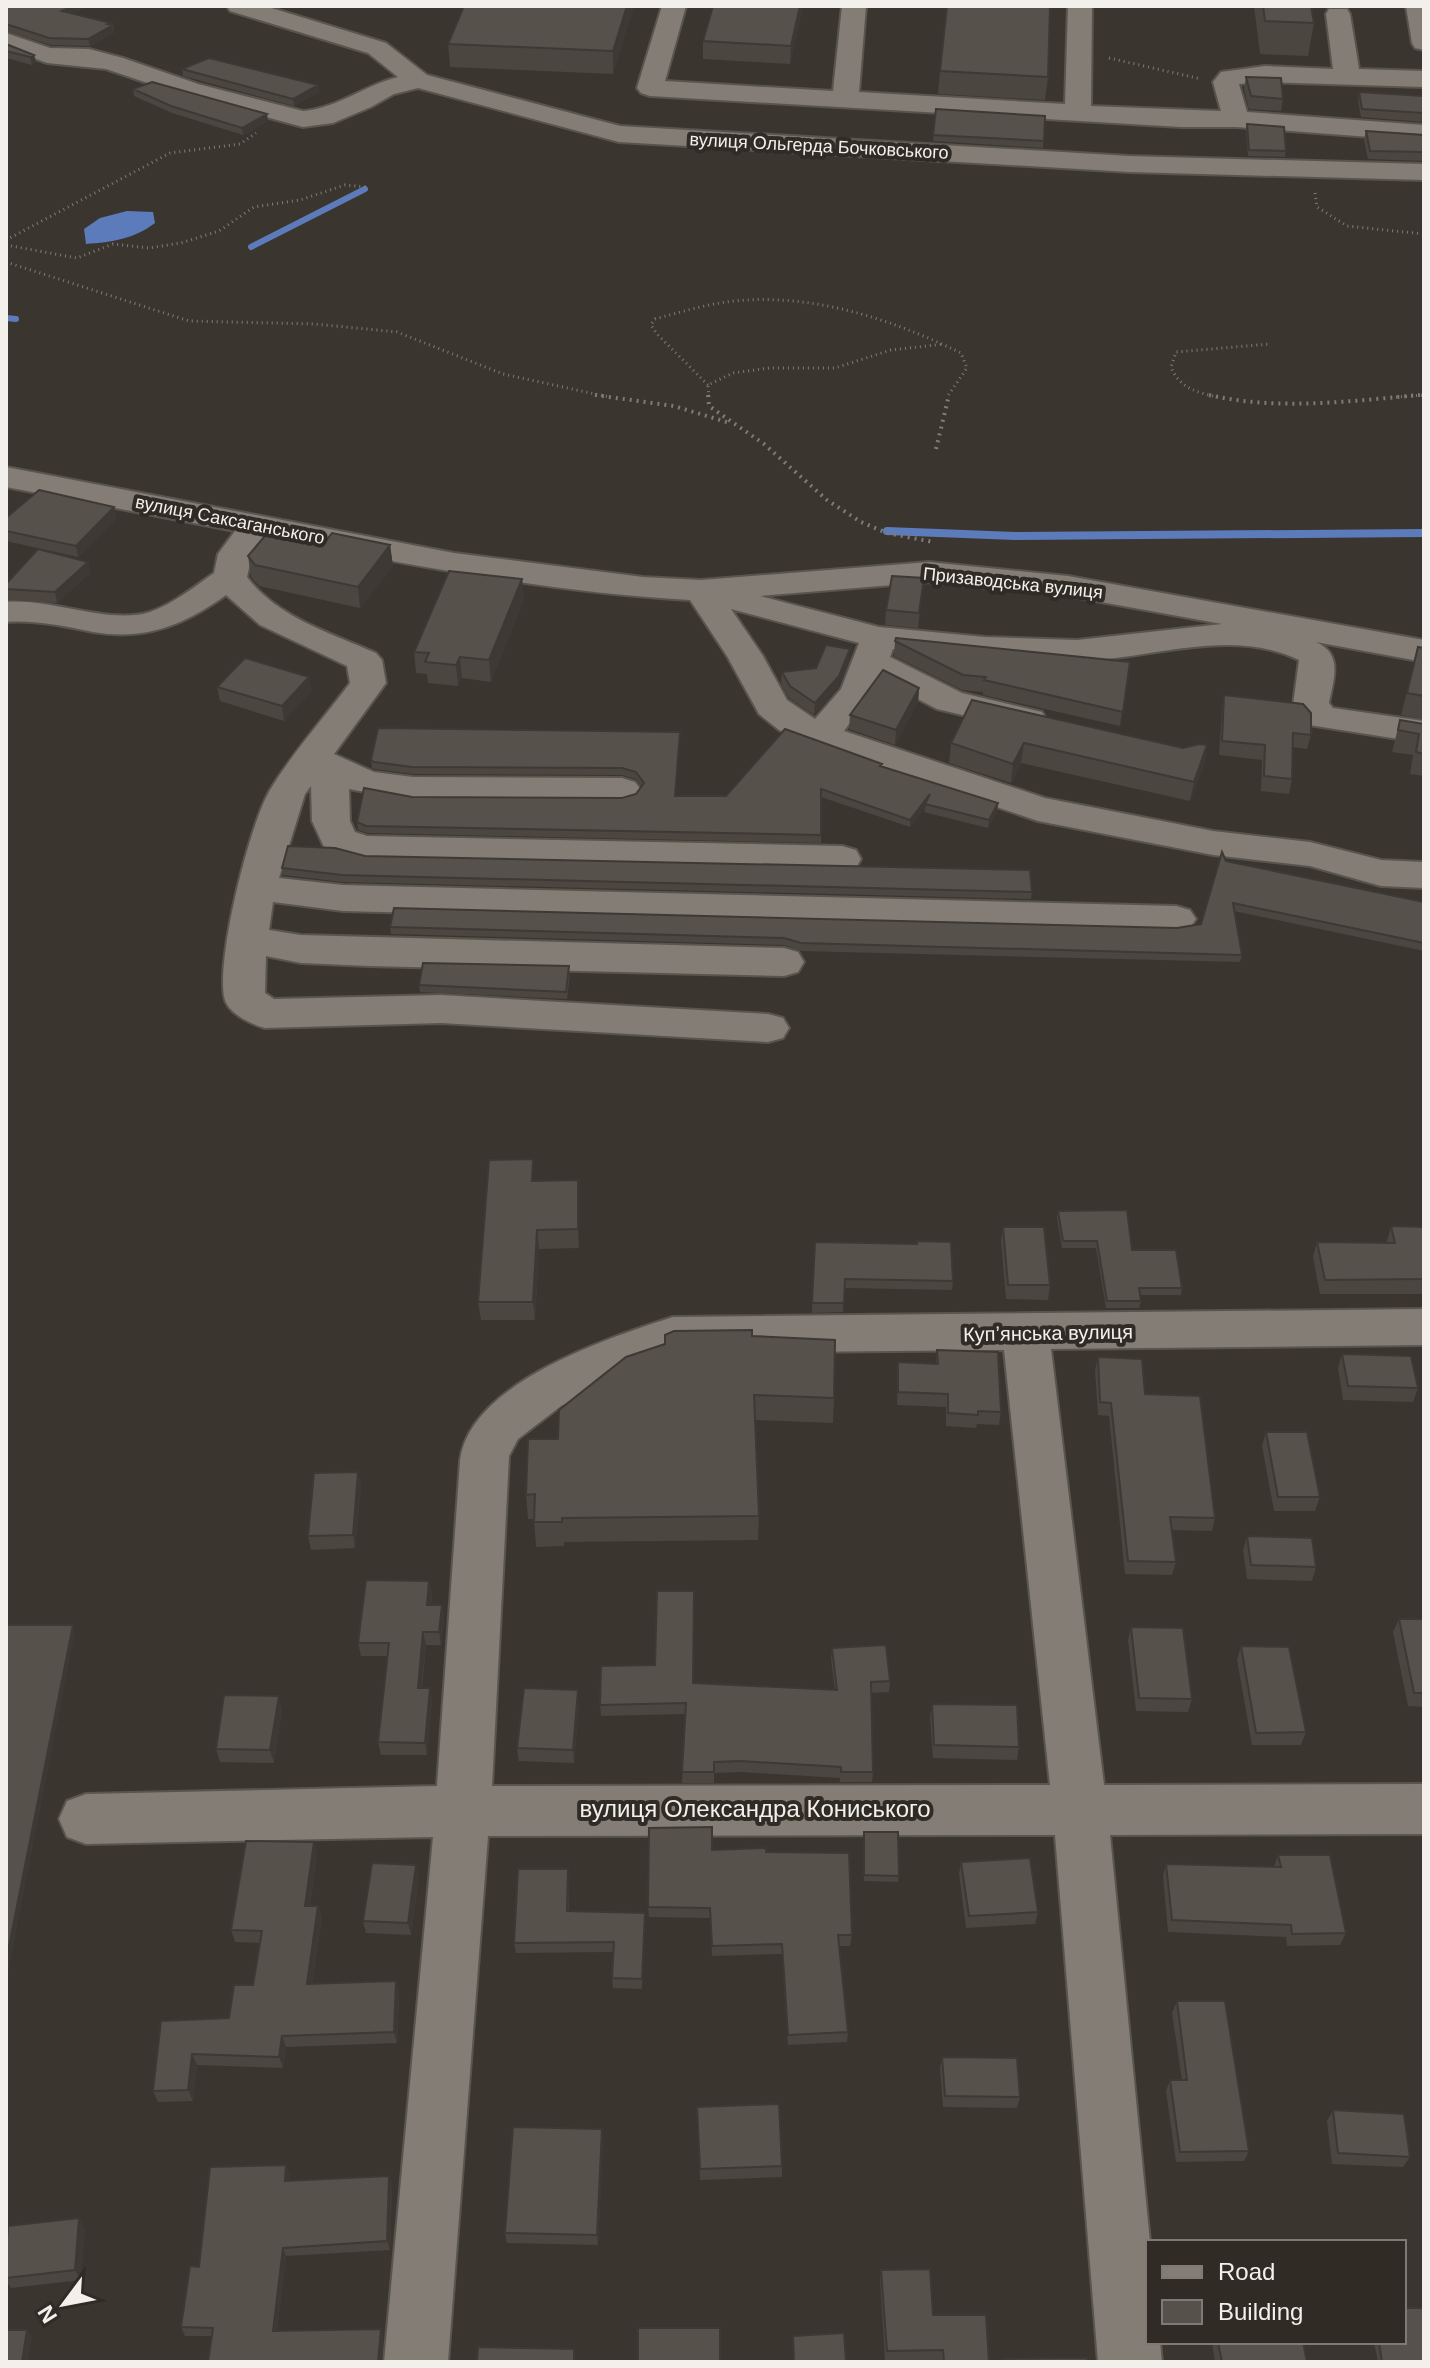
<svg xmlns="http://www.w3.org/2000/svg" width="1430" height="2368" viewBox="0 0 1430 2368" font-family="Arial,sans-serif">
<rect width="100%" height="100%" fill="#3a352f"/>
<path fill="#5c7bba" d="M127 211 153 212 155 223C134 239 112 242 86 244L84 229 100 218Z"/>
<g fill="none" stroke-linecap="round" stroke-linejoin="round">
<path stroke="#5c7bba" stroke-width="6" d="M251 247 365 189
M6 318 16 319"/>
<path stroke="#5c7bba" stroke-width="8" d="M887 531 1015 536 1424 533"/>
<g stroke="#58544e" stroke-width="4">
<path id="minor" d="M227 6H265L386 43 427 75 620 126 1129 156 1424 164V180L1129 172 619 142 418 88 394 94 371 107 333 123 303 127 180 94 106 69 47 63 6 48V33L50 48 89 49 123 58 198 84 303 111C338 108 365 85 398 77L368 53 230 11Z
M662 6H686L665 81 833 91 842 6H866L859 92 1065 104 1068 6H1092L1091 106 1221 111 1213 82 1221 72 1265 66 1333 69 1326 14 1329 9H1347L1350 14 1359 69 1424 71V87L1265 82 1239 84 1247 112 1424 125V141L1236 127H1181L650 96 641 93 637 88Z
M1406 6H1424V50L1415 48 1412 43Z
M6 467 454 553 643 577 701 580 929 562 1068 576 1424 640V662L1316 642C1343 654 1334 678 1329 703L1333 708 1424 721V743L1309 725 1293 705 1299 660C1229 626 1150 660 1076 661 1015 663 953 655 893 649L890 657 962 693 1042 712 1047 720 1042 728 1029 731 937 709 881 680 844 731 1045 798 1213 831 1310 842 1381 860 1424 862V888L1381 886 1310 866 1213 855 1038 821 807 743 779 730 759 714 727 656 690 600C547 592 406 564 265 537L252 555 247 577C278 618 331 633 376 653L382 660 386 683 334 754 374 772 413 777 622 778 635 782 641 790 635 798 622 802 413 801 349 789 350 821 355 832 367 836 842 846 856 850 861 859 856 868 842 872 366 860 325 849 312 821 311 786 305 794 279 878 343 885 1176 906 1190 910 1196 919 1190 928 1176 932 343 911 273 902 269 930 301 935 784 948 798 952 804 962 798 972 784 976 369 966 301 963 266 956 265 993 274 999 441 995 768 1014 783 1018 789 1028 783 1038 768 1042 441 1023 265 1028C251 1024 226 1013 224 996 217 955 249 826 270 790 293 752 324 718 350 683L347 666 260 625 226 595C184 625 145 641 93 632 63 626 36 620 6 622V602C51 598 109 625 150 612 173 604 194 587 214 573L218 554 235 531 6 487ZM929 582 1068 596 1222 624 1077 640 985 637 879 627 760 596ZM731 609 859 643 841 689 815 719 787 700 763 656Z
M1424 1309V1345L1051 1349 1104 1785 1424 1784V1834L1110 1835 1150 2242 1148 2342H1160L1162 2362H1098L1055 1835 488 1836 448 2362H384L433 1837 86 1844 67 1837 59 1819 67 1801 86 1794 437 1786 460 1461C469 1383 608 1338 673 1317ZM1004 1350 1050 1785 492 1786 509 1456 518 1439 561 1406 615 1378 676 1353Z"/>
</g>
<path stroke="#7f7b75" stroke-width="3" stroke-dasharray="1 4" stroke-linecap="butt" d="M1109 58 1201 79
M1315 193 1317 207 1347 226 1424 234
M6 240 170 153 240 144 256 133
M6 245 77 258 113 244 149 248 181 243 219 231 254 207 300 200 345 185 367 187
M6 262 189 321 315 324 397 332 503 374 609 397
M708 385 657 334 651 325 655 319C681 312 707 304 734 301 813 293 891 319 961 353L967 368 947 397
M709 397 708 385 733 373 769 368H835L891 350 944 344
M1218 397C1198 393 1179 388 1171 367L1176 352 1270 344
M1396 397 1424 395"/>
<path stroke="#7f7b75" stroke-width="4" stroke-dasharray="2 5" stroke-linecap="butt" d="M595 395 674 406 730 423
M708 395 709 406 764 444 827 500 861 522 887 533 933 542
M1209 395C1278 411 1351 401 1420 395
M936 449 949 395"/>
<use href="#minor" fill="#837d76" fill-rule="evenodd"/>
</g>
<path fill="#4b4640" d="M6 6 73 14 113 25 114 33 90 46 51 45 6 31Z
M464 6H634L613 74 450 67 448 44Z
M803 6 790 64 703 59V41Z
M1254 6H1311L1314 23 1308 56 1260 54Z
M6 44 34 55 36 62 32 65 6 58Z
M182 69 318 85 319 92 294 106 183 76Z
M940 71 1048 77 1045 100 938 94Z
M1246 77 1283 99 1281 111 1249 109 1244 89Z
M133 89 268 121 243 135 172 113 134 96Z
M1359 92 1424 96V122L1361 117 1358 101Z
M936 109 1045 116 1043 148 933 141Z
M1247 124 1286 151 1285 157 1248 156 1246 131Z
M1366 131 1424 135V161L1368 159 1364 140Z
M6 518H117L78 557 6 541Z
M325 542 390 545 393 566 360 608 259 586 251 577 248 556Z
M88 562 90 573 57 603 6 600V584Z
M924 578 918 628 885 625 886 610Z
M522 579 524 600 491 682 462 678 458 686 428 683 427 674 416 673 414 652Z
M895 641 1130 662 1120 726 983 695V692L962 690 894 656Z
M1418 647 1424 648V719L1401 715Z
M849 661 838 687 814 715 789 698 781 684 782 672 816 668Z
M309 677 312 691 284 721 220 701 217 687Z
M919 688 918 702 895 745 849 729 850 715Z
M1224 695 1311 735 1307 749 1293 747 1292 779 1289 794 1261 791 1262 760 1219 755 1222 710Z
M972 700 1183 748 1207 745 1204 765 1190 801 1021 763 1011 783 949 763 951 743Z
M1400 720 1424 724V776L1410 774 1413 755 1392 752Z
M680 739 675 796H726L882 764 881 767 998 803 997 810 988 828 924 812 925 808 910 827 821 797V843L368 833 358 830 357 822 412 797 622 798 636 794 641 786 636 779 622 775 413 774 375 769 372 768 371 760Z
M365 856 1032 892 1031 899 343 882 283 875 282 868Z
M1226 861 1424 902V951L1234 911 1242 955 1240 962 801 951 784 945 391 934 390 927 1177 928 1201 924Z
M570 974 567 999 420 992 419 985Z
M534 1181 579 1198V1248L539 1249 535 1320H481L478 1302Z
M1058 1211 1132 1250 1182 1288 1181 1295H1140L1141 1301 1139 1308H1106L1096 1248H1062L1057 1218Z
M1391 1226 1424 1227V1294H1320L1313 1257 1317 1242 1387 1243V1241Z
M1003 1227 1050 1285 1048 1300 1006 1299 1001 1241Z
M815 1242 917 1244 953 1281 952 1290 844 1288 843 1312 812 1313Z
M752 1336 834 1398 833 1423 755 1420 759 1516 758 1540 564 1542V1546L536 1547 534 1519H528L526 1495 558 1439Z
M937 1350 1001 1412 999 1425 977 1424 976 1428 946 1426V1407L897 1405 898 1362 936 1364Z
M1342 1354 1418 1388 1413 1402 1343 1400 1338 1368Z
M1098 1357 1145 1394 1215 1518 1212 1531 1171 1530 1176 1562 1172 1575 1125 1574 1109 1416 1098 1415 1095 1370Z
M1266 1432 1320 1497 1315 1511H1274L1262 1446Z
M358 1472 361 1486 355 1548 311 1550 308 1536Z
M1247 1536 1316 1567 1312 1581 1247 1579 1243 1550Z
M429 1581 432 1594 431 1605H442L444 1618 441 1645H426L422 1688H430L432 1701 427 1755H381L378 1742 388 1656H361L358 1643Z
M1399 1619H1424V1707L1408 1706 1393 1632Z
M1131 1627 1192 1699 1188 1712 1136 1711 1128 1640Z
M1241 1646 1306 1732 1301 1745H1252L1237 1660Z
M832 1648 890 1681 889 1692 871 1693 873 1772 872 1782H840V1778L741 1772 714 1773V1783H682L685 1714 601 1716 600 1705 693 1683 835 1690 831 1659Z
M579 1703 574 1763 519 1761 517 1748Z
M932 1704 1019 1747 1017 1760 933 1758 930 1717Z
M282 1709 274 1763 220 1762 216 1749Z
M864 1832 899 1876 898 1882 864 1881Z
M314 1842 317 1854 310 1906H318L322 1918 312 1984 396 1981 399 1993 397 2043 286 2047 283 2068 197 2065 193 2101 158 2102 153 2091 229 2018 253 1985 260 1943 235 1942 231 1930Z
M712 1850 766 1852 852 1935 850 1946H839L848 2032 847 2042 788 2045 782 1954 712 1956 710 1918 649 1917 648 1907Z
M1278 1855 1346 1933 1340 1945 1287 1946 1286 1937 1168 1932 1163 1876 1166 1864 1274 1867Z
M961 1862 1038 1912 1035 1924 966 1928 959 1874Z
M419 1877 411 1935 366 1933 363 1921Z
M569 1879V1911L645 1913 642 1989 613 1988 612 1978 613 1952 516 1953 514 1943Z
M1177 2001 1249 2151 1244 2161 1176 2162 1166 2091 1170 2080H1182L1172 2013Z
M942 2057 1020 2097 1017 2108 943 2107 940 2068Z
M697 2107 782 2166V2177L700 2180Z
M1333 2110 1410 2157 1403 2167 1332 2164 1327 2121Z
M602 2129 603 2140 598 2245 507 2243 505 2233Z
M286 2165 290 2174 289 2181 392 2185 390 2250 286 2256 277 2331 381 2329 383 2337 382 2362H208L212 2336H185L181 2327 199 2267Z
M85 2228 81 2280 11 2288 6 2281V2255Z
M881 2270 933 2315 989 2362H941V2360H885L880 2280Z
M1212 2342H1303L1307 2362H1215Z
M1374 2342H1404L1424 2362H1378Z"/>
<path fill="#3d3934" d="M73 6H91L63 18 62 11Z
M627 6H634L613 74V51Z
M800 6H803L790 64 791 46Z
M111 23 114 33 90 46 88 39Z
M34 55 36 62 32 65 30 57Z
M318 85 319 92 294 106 293 99Z
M267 114 268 121 243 135 242 128Z
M114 507 117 518 78 557 76 546Z
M390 545 393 566 360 608 358 587Z
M88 562 90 573 57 603 55 592Z
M522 579 524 600 491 682 489 660Z
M850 649 849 661 838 687 814 715 815 703Z
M460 657 462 678 458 686 456 665Z
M309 677 312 691 284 721 282 706Z
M919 688 918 702 895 745 896 730Z
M1024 743 1021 763 1011 783 1013 764Z
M1207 745 1204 765 1190 801 1194 782Z
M930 794 925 808 910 827V820Z
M998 803 997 810 988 828 989 820Z
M578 1180 579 1198V1248L578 1229Z
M537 1230 539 1249 535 1320 533 1302Z
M358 1472 361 1486 355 1548 353 1535Z
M429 1581 432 1594 429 1618 427 1605Z
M442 1605 444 1618 441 1645 439 1632Z
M73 1625 75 1632 6 1983V1961Z
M423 1632 426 1645 420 1701 418 1688Z
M430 1688 432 1701 427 1755 425 1743Z
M578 1690 579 1703 574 1763 573 1750Z
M279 1696 282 1709 274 1763 270 1750Z
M314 1842 317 1854 308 1918 305 1906Z
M416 1865 419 1877 411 1935 408 1923Z
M568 1869 569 1879 568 1921 567 1911Z
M318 1906 322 1918 310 1996 307 1984Z
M396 1981 399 1993 397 2043 394 2032Z
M282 2036 286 2047 283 2068 279 2057Z
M192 2054 197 2065 193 2101 188 2090Z
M602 2129 603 2140 598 2245 597 2235Z
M286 2165 290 2174 288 2190 285 2181Z
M389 2176 392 2185 390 2250 387 2241Z
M79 2218 85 2228 81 2280 75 2270Z
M283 2248 286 2256 276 2339 273 2331Z
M381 2329 383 2337 382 2362H378Z
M27 2330 32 2336 28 2362H22Z"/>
<path fill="#57514b" stroke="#3d3934" stroke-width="2" d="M6 6H73L62 11 111 23 108 24 113 25 88 39 49 38 6 24Z
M464 6H627L613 51 448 44Z
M713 6H800L791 46 703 41Z
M947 6H1050L1048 77 940 71Z
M1263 6H1311L1314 23 1265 21Z
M6 44 34 55 30 57 6 51Z
M209 58 318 85 293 99 182 69Z
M1246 77 1281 78 1283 99 1251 96Z
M152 82 267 114 242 128 171 106 133 89Z
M1359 92 1424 96V113L1362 109Z
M936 109 1045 116 1044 141 933 135Z
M1247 124 1284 127 1286 151 1249 150Z
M1366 131 1424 135V152L1370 151Z
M39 490 114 507 76 546 6 531V518Z
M269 531 325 542 332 533 390 545 358 587 255 565 248 556Z
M38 549 88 562 55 592 6 589V584Z
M449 571 522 579 489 660 460 657 456 665 425 662 429 653 414 652Z
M892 576 924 578 919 613 886 610Z
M896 638 1130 662 1123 712 984 680 986 677 963 675 895 641Z
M826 645 850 649 839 676 815 703 790 686 782 672 816 668Z
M1418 647 1424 648V696L1407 693Z
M245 658 309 677 282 706 217 687Z
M883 670 919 688 896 730 850 715Z
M1224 695 1303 704 1311 713V735L1293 733 1292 779 1264 776 1265 745 1222 741Z
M972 700 1183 748 1199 744 1207 745 1194 782 1024 743 1013 764 951 743Z
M1400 720 1424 724V754L1416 752 1419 734 1398 730Z
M378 728 680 732 675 796H726L785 729 882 764 880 766 998 803 989 820 925 804 930 794 910 820 821 789V835L366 826 357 822 364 788 412 797 622 798 636 794 644 783 636 772 622 768 412 767 374 762 371 760Z
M288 846 335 848 365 856 1030 870 1032 892 342 875 282 868Z
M1222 852 1226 861 1424 902V943L1233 903 1242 955 801 943 784 938 390 927 394 908 1177 928 1201 924Z
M423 963 569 966 566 992 419 985Z
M533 1159 532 1181 578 1180V1229L537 1230 533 1302H478L489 1160Z
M1127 1210 1132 1250H1176L1182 1288H1139L1141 1301H1107L1097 1241H1063L1058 1211Z
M1391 1226 1424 1227V1279L1325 1280 1317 1242 1395 1243Z
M1003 1227H1044L1050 1285H1008Z
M917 1241 951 1242 953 1281 845 1279 844 1303H812L815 1242 917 1244Z
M752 1330V1336L835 1340 834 1398 754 1395 759 1516 562 1518V1522H534L535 1494 526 1495 528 1439H558L559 1410 626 1357 665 1344V1335L674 1331Z
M937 1350 998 1352 1001 1412 978 1411V1415L948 1413V1394L898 1392V1362L938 1364Z
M1342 1354 1411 1356 1418 1388 1348 1386Z
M1098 1357 1142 1359 1145 1394 1200 1396 1215 1518 1170 1517 1176 1562 1128 1561 1111 1403 1100 1402Z
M1266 1432H1307L1320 1497H1278Z
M358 1472 353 1535 308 1536 314 1473Z
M1247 1536 1312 1538 1316 1567 1251 1565Z
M366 1580 429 1581 427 1605H442L439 1632H423L418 1688H430L425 1743 378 1742 389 1643H358Z
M657 1591H694L693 1683 837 1690 832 1648 886 1645 890 1681 871 1682 873 1772H841V1767L741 1761 714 1762V1772H682L686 1703 600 1705 601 1666 655 1665Z
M1399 1619H1424V1693H1414Z
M6 1625H73L6 1961Z
M1131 1627 1183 1628 1192 1699 1139 1698Z
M1241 1646 1289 1647 1306 1732 1256 1733Z
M524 1688 578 1690 573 1750 517 1748Z
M224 1695 279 1696 270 1750 216 1749Z
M932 1704 1017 1705 1019 1747 934 1745Z
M712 1827V1850L766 1848V1852L849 1853 852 1935H838L848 2032 788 2035 782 1944 712 1946 710 1908 648 1907 649 1828Z
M864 1832H898L899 1876 864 1875Z
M246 1841 314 1842 305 1906H318L307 1984 396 1981 394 2032 282 2036 279 2057 192 2054 188 2090 153 2091 161 2021 229 2018 234 1985H253L262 1931 231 1930Z
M1278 1855H1330L1346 1933 1292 1934 1291 1925 1172 1920 1166 1864 1281 1867Z
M1030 1858 1038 1912 969 1916 961 1862Z
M372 1863 416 1865 408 1923 363 1921Z
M518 1869H568L567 1911 645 1913 642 1979 612 1978 614 1942 514 1943Z
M1177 2001H1225L1249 2151 1180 2152 1170 2080H1187Z
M942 2057 1017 2058 1020 2097 945 2096Z
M779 2104 782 2166 700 2169 697 2107Z
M1333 2110 1404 2114 1410 2157 1338 2153Z
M513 2127 602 2129 597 2235 505 2233Z
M286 2165 285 2181 389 2176 387 2241 283 2248 273 2331 381 2329 378 2362H208L213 2328 181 2327 190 2266 199 2267 210 2167Z
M79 2218 75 2270 6 2278V2255L8 2226Z
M930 2269 933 2315H986L989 2362H944L943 2350 887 2351 881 2270Z
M1404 2308H1424V2362H1382L1379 2342H1404Z
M638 2328H720V2362H638Z
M6 2330H27L22 2362H6Z
M844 2333 846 2362H794L793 2336Z
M1218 2342H1303L1307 2362H1222Z
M478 2347 574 2349V2362H477Z
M1087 2358V2362H1003V2359Z"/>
<g text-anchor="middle" stroke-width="8" stroke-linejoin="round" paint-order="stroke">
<g font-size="18" fill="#f3f0ec" stroke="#302b25">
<text transform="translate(819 146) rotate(3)" y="6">вулиця Ольгерда Бочковського</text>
<text transform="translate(230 520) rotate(11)" y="6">вулиця Саксаганського</text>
<text transform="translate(1013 583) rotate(6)" y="6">Призаводська вулиця</text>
</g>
<g font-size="20" fill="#f3f0ec" stroke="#302b25">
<text transform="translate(1048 1333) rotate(-1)" y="7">Купʼянська вулиця</text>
</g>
<g font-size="24" fill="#f3f0ec" stroke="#302b25">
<text x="755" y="1817">вулиця Олександра Кониського</text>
</g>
</g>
<rect width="1430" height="2368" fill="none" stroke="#f3f0ec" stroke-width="16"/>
<rect x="1146" y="2240" width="260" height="104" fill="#302b25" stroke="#7e7a75" stroke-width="2"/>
<rect x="1162" y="2266" width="40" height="12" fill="#837d76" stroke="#7e7a75" stroke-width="2"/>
<text x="1218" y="2280" font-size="24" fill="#f3f0ec">Road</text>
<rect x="1162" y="2300" width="40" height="24" fill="#57514b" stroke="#7e7a75" stroke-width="2"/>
<text x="1218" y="2320" font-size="24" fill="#f3f0ec">Building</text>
<g transform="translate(64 2304) rotate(238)" stroke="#302b25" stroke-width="6" paint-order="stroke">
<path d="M0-6L14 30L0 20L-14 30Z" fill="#f3f0ec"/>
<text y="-12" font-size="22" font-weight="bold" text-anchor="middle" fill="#f3f0ec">N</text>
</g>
</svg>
